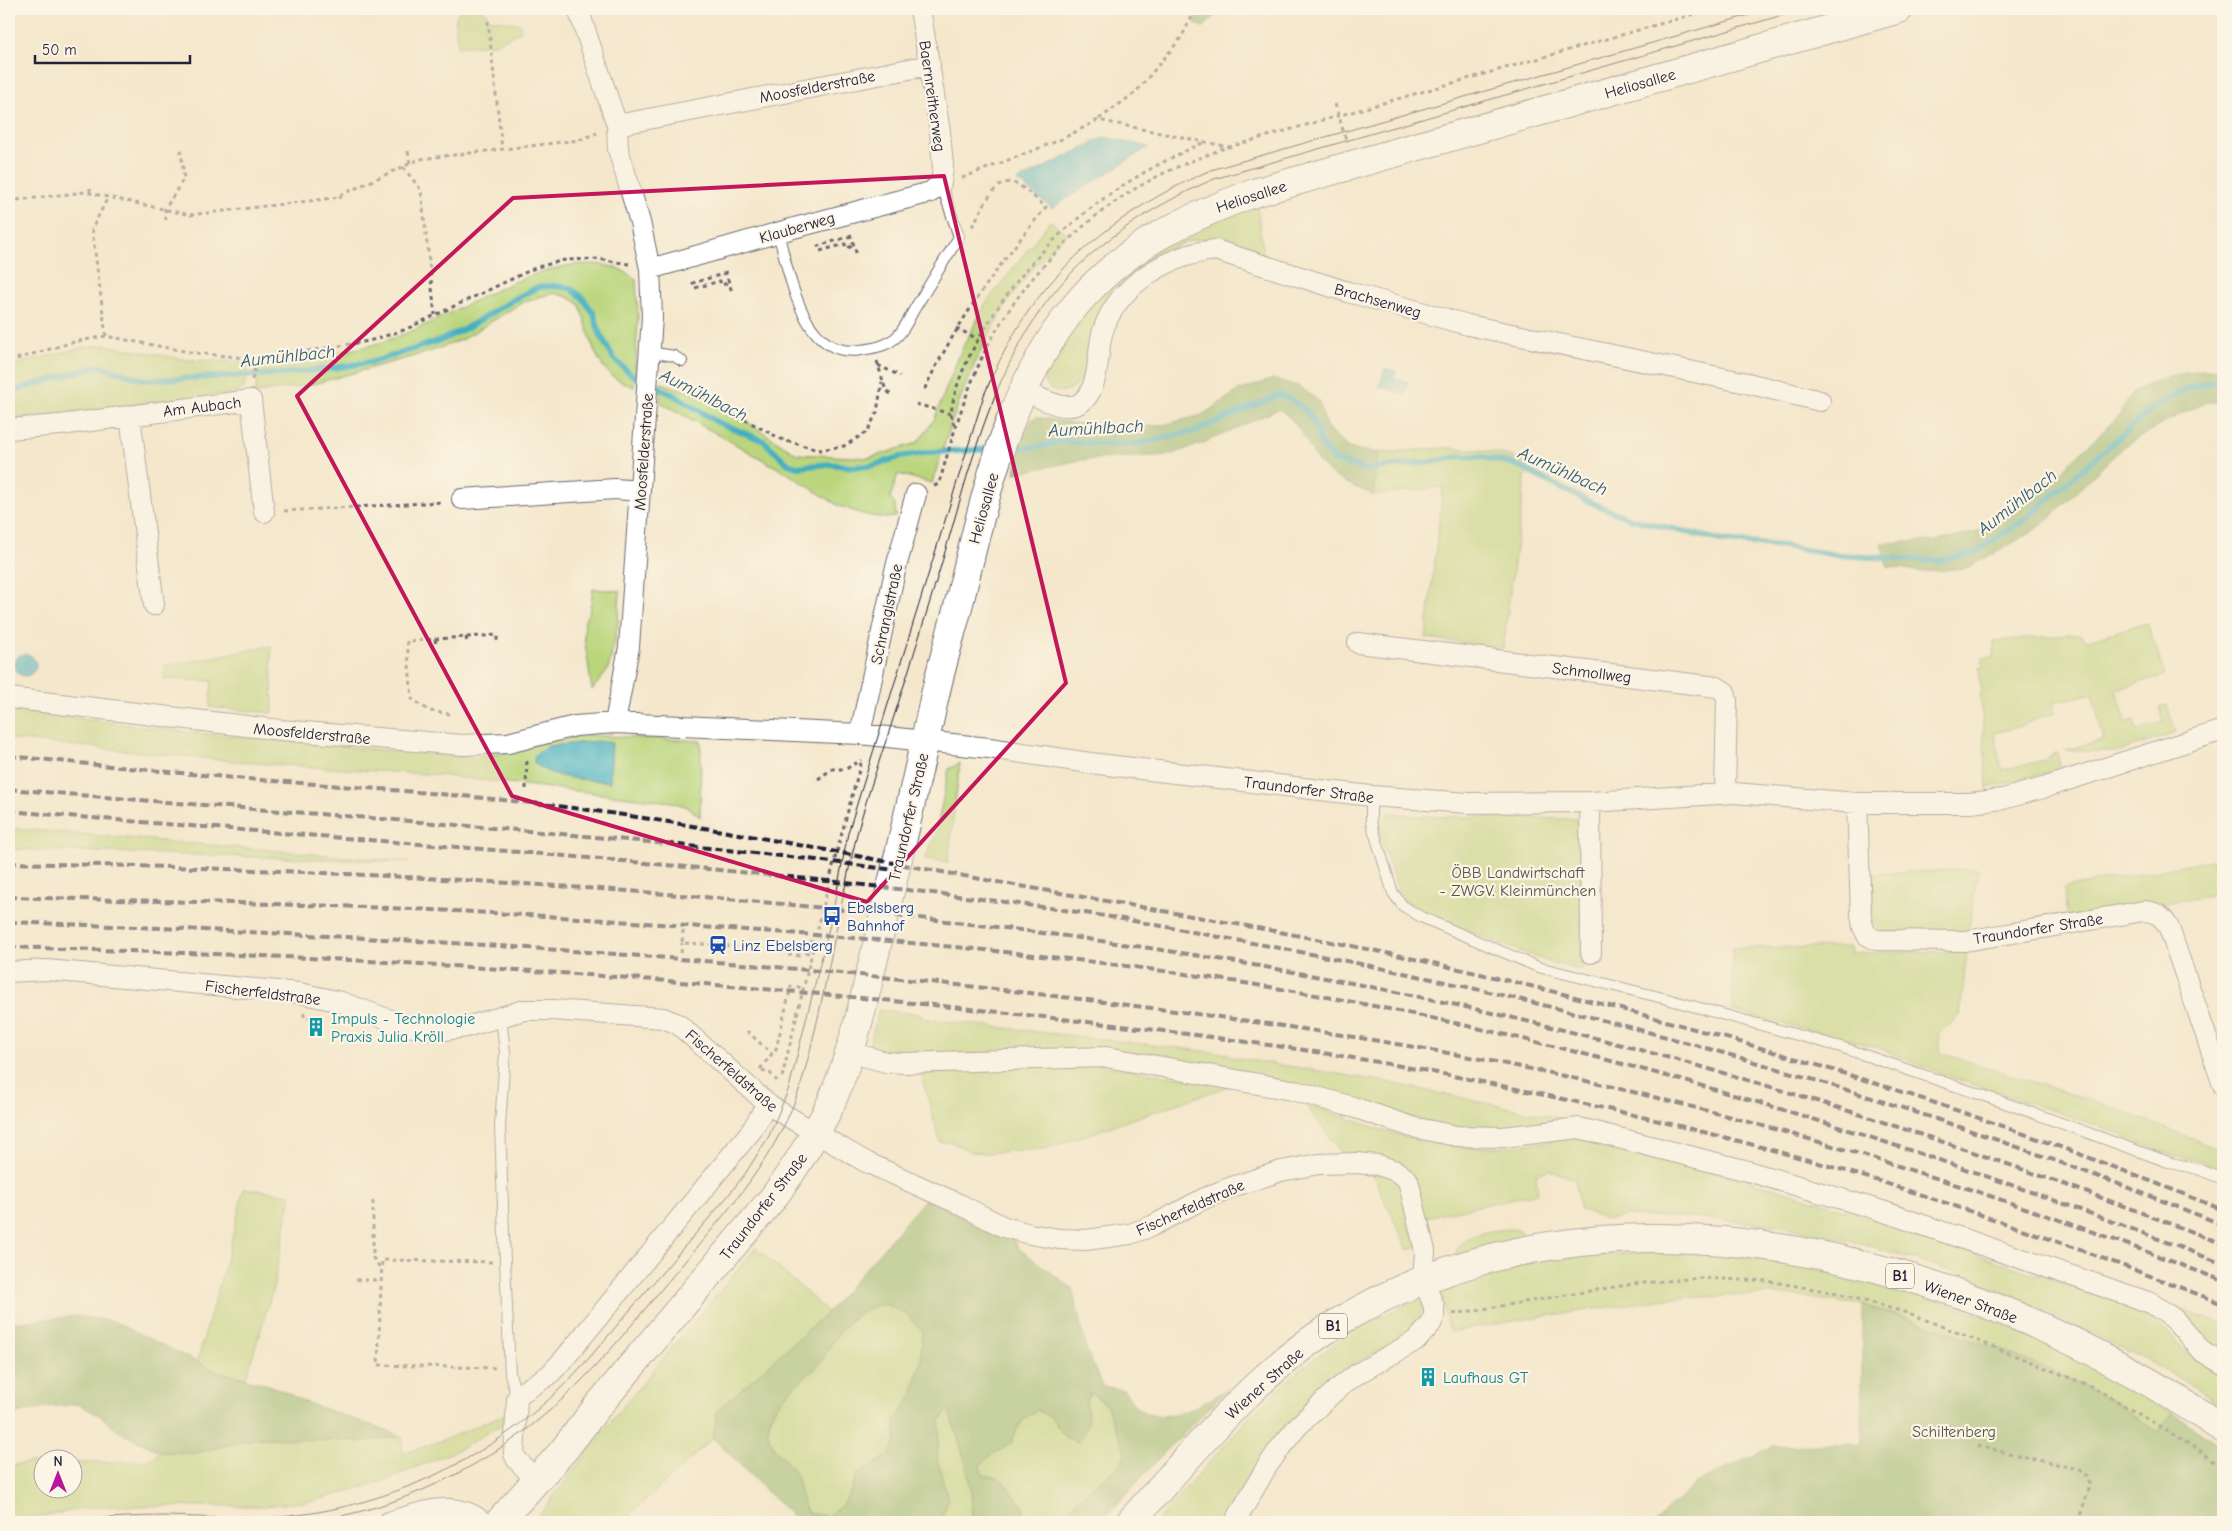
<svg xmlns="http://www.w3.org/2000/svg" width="2232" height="1531" viewBox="0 0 2232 1531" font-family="'Comic Neue',sans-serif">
<rect width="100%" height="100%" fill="#fcf5e5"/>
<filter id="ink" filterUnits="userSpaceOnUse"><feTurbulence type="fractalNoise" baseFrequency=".02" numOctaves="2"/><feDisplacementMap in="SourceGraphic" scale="10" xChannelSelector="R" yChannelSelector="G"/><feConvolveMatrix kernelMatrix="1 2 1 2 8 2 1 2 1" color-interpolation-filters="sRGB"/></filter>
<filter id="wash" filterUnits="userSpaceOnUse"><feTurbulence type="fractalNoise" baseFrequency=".0096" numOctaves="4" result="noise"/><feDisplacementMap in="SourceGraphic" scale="20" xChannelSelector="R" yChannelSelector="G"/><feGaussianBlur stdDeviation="1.12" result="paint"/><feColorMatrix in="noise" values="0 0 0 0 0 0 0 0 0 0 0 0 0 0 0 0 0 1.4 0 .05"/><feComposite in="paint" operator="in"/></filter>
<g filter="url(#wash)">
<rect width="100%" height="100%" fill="#f4e7cc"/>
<path fill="#bad57b" stroke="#6e7c5b" d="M462 9H483L490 19 520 24 521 31 495 44 458 47C457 34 451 18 462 9Z
M1257 205 1264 259C1251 255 1214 239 1203 239 1169 239 1113 286 1099 315 1089 335 1091 357 1082 377 1076 391 1051 400 1044 380 1044 377 1044 372 1044 369L1084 309 1130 269 1177 236Z
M1050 221 1067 234C992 298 960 392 932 483L898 474 890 498 895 505 896 517 885 518 866 515 839 506 792 476 660 402 661 383 708 397 797 454 869 458 917 443 934 420 961 351 986 303Z
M579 264C602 264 618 264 636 280L638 318 634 387C628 384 620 382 615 378 591 361 590 329 579 304L568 297 554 293 539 297 523 302 463 339 429 352 313 384 256 393V386L261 365C301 354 345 355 385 341 451 320 509 272 579 264Z
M105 345 189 360 250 362 244 388 235 393 9 419V366L84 347Z
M1443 448C1475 449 1498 450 1527 463L1503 648 1426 638 1443 487 1373 495 1378 453Z
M593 589 620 591 618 624 608 670 592 690 584 635 585 620 590 610Z
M2147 623 2165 675 2116 690 2126 722 2134 720 2137 730 2164 721 2160 707 2167 705 2176 733 2117 752 2065 750 2104 740 2092 693 2053 703 2055 713 2038 718 2022 726 1994 733 2002 770 2045 760 2057 752 2061 769 1987 788 1979 668 1983 667V658L1993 657 1994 641 2080 634 2085 641Z
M271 646 273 713 210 707 212 681 164 679 165 666Z
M9 710 187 732 472 758 515 751 548 741 587 735 701 741 700 817 688 807 672 802 438 775 253 763 9 739Z
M960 763 948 862 925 859 935 837 949 769Z
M1389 813 1417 816 1577 819 1580 828 1582 970 1551 963 1422 913 1408 903 1398 891 1379 831 1380 821Z
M9 828 409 862 9 849Z
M2213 860C2216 874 2221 884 2211 896L2067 918 2064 888Z
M1978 869 1968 934 1884 933 1873 924 1867 908 1866 874Z
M1850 947 1851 953 1967 951 1960 1015 1938 1034 1941 1053 2111 1107 2223 1151V1171L2203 1162 2162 1152 2099 1126 1939 1073 1879 1048 1733 1011 1732 948Z
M879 1010 919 1014 927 1019 1229 1054 1231 1057 1381 1081 1567 1120 1507 1129 1466 1130 1132 1053 915 1055 875 1051 869 1047Z
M1079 1062 1232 1085 1045 1149 985 1153 972 1152 952 1142H940L919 1067Z
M1304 1103 1384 1131 1424 1142 1458 1147H1504L1576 1138 1603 1144 1775 1188 1876 1220 2114 1301 2147 1315 2168 1332 2187 1353 2223 1377V1407L2188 1383 2113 1343 2031 1305 1953 1271 1861 1243 1777 1225 1692 1217 1624 1216 1608 1220 1580 1209 1575 1179 1549 1170 1536 1174 1538 1193 1427 1217 1433 1239 1408 1250 1371 1171 1345 1157Z
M244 1188 291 1195 273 1289 246 1378 216 1371 197 1362 230 1247Z
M1511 1229 1520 1230 1522 1233 1519 1239 1459 1253 1456 1251C1467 1233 1492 1230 1511 1229Z
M756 1248 828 1312 718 1410 713 1438 624 1520 625 1522H534L616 1415Z
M1646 1252 1716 1254 1803 1266 1926 1297 2004 1324 2076 1358 2172 1412 2159 1432 2082 1385 2019 1357 1917 1321 1862 1305 1777 1294 1674 1298 1531 1318 1450 1332 1440 1294 1445 1284 1548 1259Z
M1418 1299 1423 1303C1425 1337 1369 1352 1346 1369 1292 1408 1262 1467 1228 1522H1156L1252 1414 1297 1372 1352 1330Z
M885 1304 906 1314 922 1331 921 1361 912 1396 895 1422 896 1443 888 1456 857 1474C850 1495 846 1504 827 1516L808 1513 800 1499 794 1472 776 1451 767 1431 773 1411 793 1387 817 1367 837 1334 858 1314 871 1306Z
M2167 1304 2223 1325V1358Z
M1091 1392 1107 1406 1125 1452 1121 1464 1073 1504 1060 1522H1024L1023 1506 1000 1478 983 1475 979 1467 990 1456 1011 1444C1016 1428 1022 1418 1037 1410L1051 1417 1065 1437 1088 1420 1086 1400Z
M948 1408C960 1444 976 1484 971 1522H940L948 1500 937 1458 940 1421Z
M505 1414 504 1423 460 1449 383 1481 313 1501 264 1506H98L9 1522V1466L25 1463H42V1488H72L73 1463 146 1461 161 1452 195 1453 258 1438 366 1441 402 1436 403 1454 449 1438Z"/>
<path fill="#93b66b" stroke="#5a6c53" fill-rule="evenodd" d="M1199 9H1222L1204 27 1195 24Z
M2201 370H2223V402H2207L2167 421 2122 448 2042 525 2001 550 1966 568 1923 572 1887 566 1881 543 1936 541 1974 533 2008 513 2057 475 2119 416 2132 392 2163 378Z
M1273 379 1298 386 1319 401 1326 426 1348 448 1378 453 1373 495C1354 486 1331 479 1318 461 1304 441 1301 424 1279 409L1201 444 1169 455 1082 460 1015 473C1019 455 1020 428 1036 417L1120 430 1167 424 1202 415 1238 391Z
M927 1197 1013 1238 1018 1248 1072 1288 1086 1348 1102 1386 1124 1390C1128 1395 1131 1402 1136 1406 1162 1431 1204 1403 1229 1388L1162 1455 1101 1522H1060L1073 1504 1121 1464 1125 1452 1107 1406 1091 1392 1086 1400C1088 1418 1091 1428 1078 1442L1065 1437 1051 1417 1037 1410C1022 1418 1016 1428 1011 1444L990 1456 980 1466 983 1475 1000 1478 1011 1491 1023 1506 1024 1522H971C976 1484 960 1444 948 1409L940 1421 937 1458 948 1500 940 1522H798L713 1438 718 1410 828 1312ZM885 1304 906 1314 922 1331 921 1361 912 1396 895 1422 896 1443 888 1456 857 1474C850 1495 846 1504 827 1516L808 1513C799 1497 801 1488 795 1474 788 1459 766 1448 768 1429 770 1401 797 1385 816 1368 822 1362 826 1353 830 1346 843 1324 860 1308 885 1304Z
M1862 1305C1936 1326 2011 1350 2081 1385 2108 1398 2133 1416 2159 1432L2172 1412 2223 1448V1522H1655L1695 1484 1773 1446 1862 1444Z
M76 1316 113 1321 216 1371 272 1386 308 1403 402 1436 366 1441 258 1438 195 1453 161 1452 123 1434 99 1415 78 1404 45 1407 9 1416V1323Z"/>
<path fill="#42afbf" stroke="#32687d" d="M1104 137 1149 147 1052 208 1017 181Z
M1385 368 1396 371 1394 378 1408 382 1405 394 1379 387Z
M14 665a11 11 0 1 1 22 0a11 11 0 1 1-22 0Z
M598 741 612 743 610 782C585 779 553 780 534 763L535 755 548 746Z"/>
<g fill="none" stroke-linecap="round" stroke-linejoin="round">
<path stroke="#42afbf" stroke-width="6" d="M9 392 98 366 145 380 280 374 334 368 376 361 442 340 470 326 513 300 538 287 556 286 570 288 582 297 594 314 600 334 614 359 632 375 676 396 717 422 764 441 788 464 797 467 830 464 852 467 871 466 900 457 931 452 994 449
M1007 449 1043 446 1063 441 1113 445 1140 443 1195 431 1279 395 1290 399 1307 411 1316 427 1320 443 1334 460 1365 469 1432 462 1462 456 1483 457 1514 464 1585 500 1631 519 1724 541 1783 546 1836 555 1936 561 1974 553 2024 520 2153 408 2188 388 2211 382 2223 383"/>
</g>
</g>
<g filter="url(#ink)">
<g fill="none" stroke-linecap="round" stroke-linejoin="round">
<g stroke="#6c676e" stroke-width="12">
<path id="lane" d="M778 233C790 274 802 360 861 350 873 348 884 347 894 339 903 333 909 318 915 308 930 284 944 261 959 237L941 183
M650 352 674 356 682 361
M1371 796V822L1393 893 1403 906 1421 917 1538 967 1667 999 1841 1047 2011 1105 2171 1163 2198 1169 2223 1179
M501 1016 505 1053 500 1126 505 1262 510 1374 517 1398"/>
</g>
<g stroke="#6c676e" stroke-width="22">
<path id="street" d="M578 9 617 125 618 149 640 222 650 269 652 317 629 647 615 723
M617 125 930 65
M650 269 794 228 931 192 941 183 943 167 940 131 920 9
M1023 390C1039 397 1068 416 1084 400 1100 384 1097 354 1102 334 1116 285 1168 255 1215 250L1348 292 1468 325 1747 383 1820 401
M130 416 154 605
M9 429 60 425 251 400 264 512
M462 499 615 489 640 491
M1358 643 1717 687 1725 692 1727 700 1725 793
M9 698 280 730 463 745 508 743 575 726 615 723 860 734 989 748 1090 763 1371 796 1468 803 1590 802 1735 793 1857 803H1970L2003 799 2043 788 2223 730
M860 734 895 571 916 494
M1590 802 1591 953
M1857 803 1861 914 1863 927 1867 935 1876 940 1965 941 2144 911C2157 912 2162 916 2169 928L2223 1085
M9 972 47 970 300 993 341 1002 401 1024 422 1029 445 1030 466 1027 524 1010H553L663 1018 678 1024 770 1106 797 1122 866 1162 959 1204 1004 1227 1030 1234 1059 1239 1086 1240 1130 1234 1152 1226 1203 1199 1229 1188 1281 1171 1319 1164 1355 1163 1378 1165 1396 1171 1408 1180 1425 1251 1423 1279 1434 1306V1317L1431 1324 1417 1340 1357 1374 1335 1391 1298 1426 1280 1448 1266 1468 1235 1522
M849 1052 886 1062 904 1063 1106 1057 1292 1090 1353 1107 1412 1127 1456 1136 1503 1137 1579 1128 1744 1170 1879 1210 2151 1303 2174 1319 2203 1352 2223 1364
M537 1481 517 1460 514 1454 517 1398 521 1393 549 1375 564 1359 752 1130 767 1104
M389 1522C421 1512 455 1498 483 1522"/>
</g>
<g stroke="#6c676e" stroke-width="30">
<path id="secondary" d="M499 1522 563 1451 597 1407 773 1198C795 1168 815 1137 831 1103 857 1043 869 975 885 912 903 840 919 768 935 695 942 663 952 631 960 599 984 501 1005 399 1067 316 1116 251 1180 220 1254 193L1899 9"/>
</g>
<g stroke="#6c676e" stroke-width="30">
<path id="primary" d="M1130 1522C1192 1454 1251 1378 1329 1328 1602 1154 1974 1257 2223 1429"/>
</g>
<path stroke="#6c676e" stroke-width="3" stroke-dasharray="4 4" stroke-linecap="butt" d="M488 21 502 149
M1335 104 1347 143
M1099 119 1136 92 1181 38 1196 9
M408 151 410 164
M403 167 421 190 435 315
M962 178 1060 140 1098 120 1229 147
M90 188V193
M340 195 341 200
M9 201 85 192 190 215 334 198 420 159 579 140 597 133
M166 220 165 209 184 178 181 151H184
M850 234 857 255
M851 236 818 246 820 251 845 244 846 248 854 246
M725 271 732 292
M726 273 693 283 695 288 720 281 721 285 729 283
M956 328 978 339
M106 336 92 229 108 197
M9 361 74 342 106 336 195 353 257 359 369 341 404 330 537 267 565 260 598 259 629 264
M877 361 885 388 891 395
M878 365 900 376
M667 378 783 440 819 450 844 446 867 432 877 412 882 382
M252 380 257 359
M924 388H925C957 322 999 264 1046 207 1037 200 1028 190 1018 185 995 171 981 214 971 228
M916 404 951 414C955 380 972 349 990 320 1043 235 1114 182 1205 142
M951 414 955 428
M934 486 939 484C950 445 961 406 977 369 1008 294 1077 219 1149 181 1172 168 1197 159 1222 149L1712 9
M284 511 443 502
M466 637 467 643
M435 639 436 646
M450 714 430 711 412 699 407 641 497 635V641
M818 779 832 769H846L861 760
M526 789 527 757
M683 930 682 943 739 946
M790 946 803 947
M789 951 810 953 811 940
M681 953 682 943
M788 955 801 956
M304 1013V1018H308
M747 1031 772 1054
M760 1069 776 1049 791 986 804 988
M762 1070 769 1072 777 1081
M782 1077 833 866 862 759
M373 1201V1258L381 1269
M492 1262 382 1260 378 1365 496 1368
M356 1280H381
M1453 1314 1632 1284 1699 1278 1767 1281 1837 1293 1911 1314 2093 1387 2201 1451 2223 1469
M1977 1446 2078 1469 2087 1476 2090 1486 2078 1522"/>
<use href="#lane" stroke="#fff" stroke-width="10"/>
<use href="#street" stroke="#fff" stroke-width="20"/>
<use href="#secondary" stroke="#fff" stroke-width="28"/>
<use href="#primary" stroke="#fff" stroke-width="28"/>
<path stroke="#22223b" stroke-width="1" d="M63 1522C98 1518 134 1516 169 1516 206 1517 243 1520 280 1517 373 1509 467 1470 538 1409 570 1382 597 1349 624 1317 658 1277 693 1237 727 1197L745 1174 769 1136 789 1088 832 916 848 833 984 395C994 372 1005 348 1018 327 1063 254 1134 203 1211 170L1770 9
M307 1522C399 1510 489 1466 557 1404 603 1363 641 1313 681 1266 729 1209 779 1155 802 1081 825 1000 837 916 857 834 868 792 883 751 896 710 912 661 927 611 942 562 969 472 989 381 1045 304 1088 246 1150 207 1214 179L1804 9"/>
<path stroke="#22223b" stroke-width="4" stroke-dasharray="8 4" stroke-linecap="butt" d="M9 756C88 764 168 772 247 779 353 787 460 794 565 807 709 825 850 856 992 881 1127 905 1262 927 1396 955 1678 1016 1956 1101 2223 1210
M9 789C304 815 601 831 895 870
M9 811C368 842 728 862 1085 913 1133 920 1182 930 1230 939 1570 999 1904 1096 2223 1225
M9 863C228 867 448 877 667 894 928 915 1187 946 1443 1002 1710 1060 1969 1145 2223 1244
M9 897C175 902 342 904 508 914 587 918 667 925 746 930 946 944 1146 963 1343 1000 1646 1058 1937 1152 2223 1264
M9 922C364 935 718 955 1071 998 1236 1018 1401 1041 1564 1076 1789 1126 2008 1197 2223 1281
M9 947C122 951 235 954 349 960 575 972 801 990 1026 1015 1169 1031 1312 1048 1453 1076 1597 1105 1741 1138 1882 1182 1997 1219 2111 1260 2223 1304"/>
</g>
</g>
<path d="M0 0H2232V1531H0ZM944 176 1066 683 867 902 512 796 297 396 513 198Z" fill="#f4e7cc" fill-opacity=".55" fill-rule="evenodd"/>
<path fill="none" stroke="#c2185b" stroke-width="4" stroke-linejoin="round" d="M944 176 1066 683 867 902 512 796 297 396 513 198Z"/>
<defs>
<g id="bus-bare" transform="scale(1.5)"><path d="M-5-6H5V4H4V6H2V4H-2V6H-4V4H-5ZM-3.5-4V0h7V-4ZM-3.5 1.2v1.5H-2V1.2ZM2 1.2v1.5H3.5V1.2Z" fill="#1a4fb4" stroke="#fcf5e5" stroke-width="2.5" paint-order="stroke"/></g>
<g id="station-bare" transform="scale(1.5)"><path d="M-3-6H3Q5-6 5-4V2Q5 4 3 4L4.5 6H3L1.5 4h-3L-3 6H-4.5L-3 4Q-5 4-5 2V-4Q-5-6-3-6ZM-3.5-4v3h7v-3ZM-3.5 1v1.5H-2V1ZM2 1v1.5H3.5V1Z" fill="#1a4fb4" stroke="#fcf5e5" stroke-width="2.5" paint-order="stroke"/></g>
<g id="building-bare" transform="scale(1.5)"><path d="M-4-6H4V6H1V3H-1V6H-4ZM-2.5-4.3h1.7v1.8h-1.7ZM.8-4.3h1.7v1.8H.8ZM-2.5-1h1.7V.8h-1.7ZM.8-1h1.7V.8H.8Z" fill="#0f9aa8" stroke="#fcf5e5" stroke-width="2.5" paint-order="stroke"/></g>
</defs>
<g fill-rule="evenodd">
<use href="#bus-bare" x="832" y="916"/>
<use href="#station-bare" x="718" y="945"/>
<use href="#building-bare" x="316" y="1027"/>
<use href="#building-bare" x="1428" y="1377"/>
</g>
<g text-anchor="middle" stroke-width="4.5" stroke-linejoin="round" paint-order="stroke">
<g fill="#fcf5e5" stroke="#63616e" stroke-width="1">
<rect x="1886" y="1263.5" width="28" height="25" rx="4"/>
<rect x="1319" y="1313.5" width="28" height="25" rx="4"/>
</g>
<g font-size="15" font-weight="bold" fill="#22223b">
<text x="1900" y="1281">B1</text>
<text x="1333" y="1331">B1</text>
</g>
<g font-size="16" fill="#22223b" stroke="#fcf5e5">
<text transform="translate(1640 83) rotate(-16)" y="6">Heliosallee</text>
<text transform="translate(817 86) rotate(-11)" y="6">Moosfelderstraße</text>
<text transform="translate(933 96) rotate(82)" y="6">Baernreitherweg</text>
<text transform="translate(1251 196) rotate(-18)" y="6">Heliosallee</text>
<text transform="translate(797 227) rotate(-16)" y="6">Klauberweg</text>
<text transform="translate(1378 300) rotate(16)" y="6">Brachsenweg</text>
<text transform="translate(202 406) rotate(-7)" y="6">Am Aubach</text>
<text transform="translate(643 452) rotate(-86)" y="6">Moosfelderstraße</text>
<text transform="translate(983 508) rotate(-74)" y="6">Heliosallee</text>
<text transform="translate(886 614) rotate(-78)" y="6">Schranglstraße</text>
<text transform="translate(1592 672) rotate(7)" y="6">Schmollweg</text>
<text transform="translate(312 733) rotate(5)" y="6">Moosfelderstraße</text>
<text transform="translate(1309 789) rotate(7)" y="6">Traundorfer Straße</text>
<text transform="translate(908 817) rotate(-77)" y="6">Traundorfer Straße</text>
<text transform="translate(2038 928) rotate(-9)" y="6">Traundorfer Straße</text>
<text transform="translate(263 992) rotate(7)" y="6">Fischerfeldstraße</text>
<text transform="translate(732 1070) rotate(41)" y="6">Fischerfeldstraße</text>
<text transform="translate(763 1206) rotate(-52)" y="6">Traundorfer Straße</text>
<text transform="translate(1190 1207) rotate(-24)" y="6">Fischerfeldstraße</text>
<text transform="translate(1971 1301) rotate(20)" y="6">Wiener Straße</text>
<text transform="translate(1264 1383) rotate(-42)" y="6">Wiener Straße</text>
</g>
<g font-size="16" fill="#50584e" stroke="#fcf5e5">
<text x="1518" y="878">ÖBB Landwirtschaft<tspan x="1518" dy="18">- ZWGV. Kleinmünchen</tspan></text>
<text x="1954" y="1437">Schiltenberg</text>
</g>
<g font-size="16" fill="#164399" stroke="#fcf5e5" text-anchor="start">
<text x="847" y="913">Ebelsberg<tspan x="847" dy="18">Bahnhof</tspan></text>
<text x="733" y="951">Linz Ebelsberg</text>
</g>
<g font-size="16" fill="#0d838f" stroke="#fcf5e5" text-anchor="start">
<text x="331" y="1024">Impuls - Technologie<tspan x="331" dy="18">Praxis Julia Kröll</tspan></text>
<text x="1443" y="1383">Laufhaus GT</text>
</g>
<g font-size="18" font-style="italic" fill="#2f5a70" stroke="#fcf5e5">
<text transform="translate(288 356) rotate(-6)" y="6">Aumühlbach</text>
<text transform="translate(704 395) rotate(27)" y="6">Aumühlbach</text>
<text transform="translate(1096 428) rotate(-3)" y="6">Aumühlbach</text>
<text transform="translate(1563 471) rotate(24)" y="6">Aumühlbach</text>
<text transform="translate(2017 502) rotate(-38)" y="6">Aumühlbach</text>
</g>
</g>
<rect width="2232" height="1531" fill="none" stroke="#fcf5e5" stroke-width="30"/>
<g transform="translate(58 1474)"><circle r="24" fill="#fcf5e5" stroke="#a5a1a1"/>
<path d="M0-4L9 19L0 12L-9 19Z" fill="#b5179e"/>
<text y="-8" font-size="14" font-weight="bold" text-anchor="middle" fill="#22223b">N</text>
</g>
<path d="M35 55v8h155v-8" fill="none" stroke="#22223b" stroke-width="2.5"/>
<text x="42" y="55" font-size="15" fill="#22223b" stroke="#fcf5e5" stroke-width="4" paint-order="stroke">50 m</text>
</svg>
